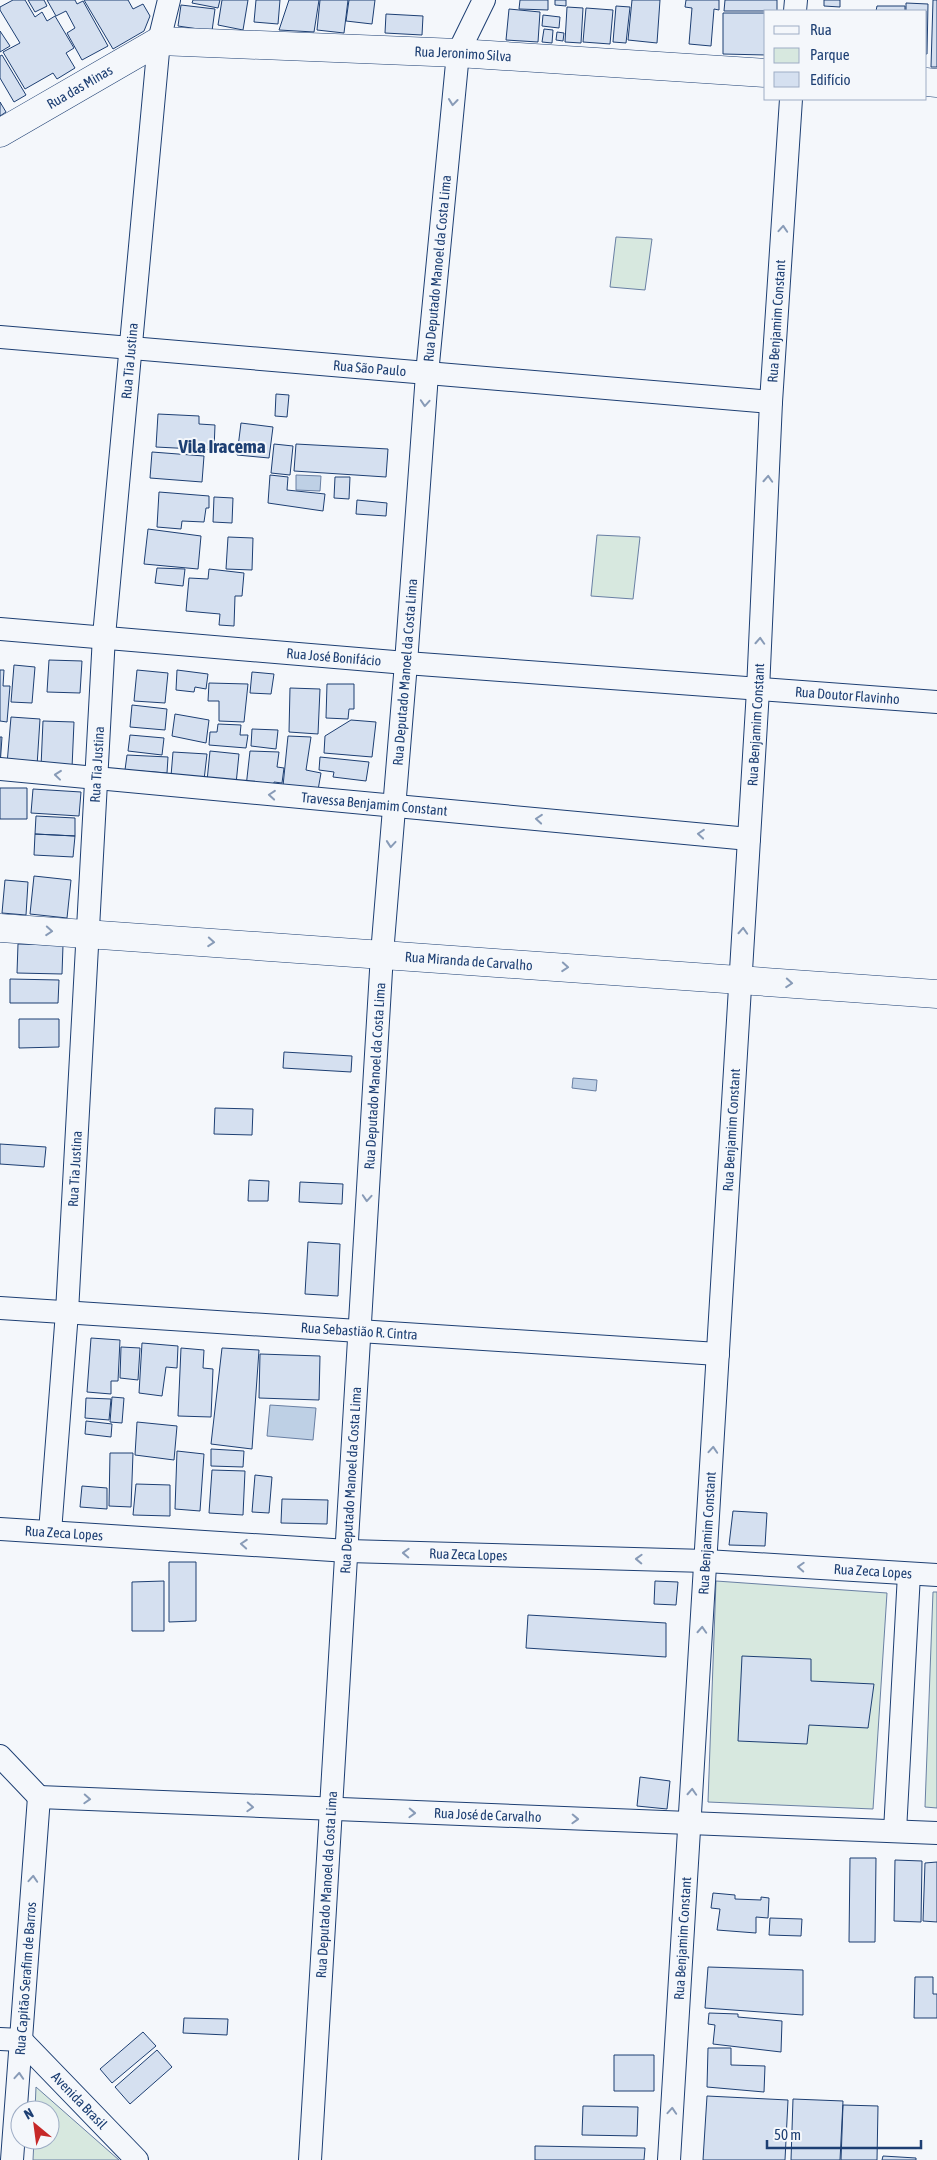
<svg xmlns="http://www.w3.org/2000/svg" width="937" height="2160" viewBox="0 0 937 2160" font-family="'Asap Condensed',sans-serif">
<rect width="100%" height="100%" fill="#f4f7fb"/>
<path fill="#d7e8df" stroke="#687fa3" d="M616 237 652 239 645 290 610 287Z
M597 535 640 537 633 599 591 596Z
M716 1581 887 1593 873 1809 708 1802Z
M933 1592H937V1808L925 1807Z
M36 2087 119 2160H33L34 2140H50V2110H35Z"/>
<path fill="#bed0e5" stroke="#687fa3" d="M296 475 321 476 320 491 296 490Z
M573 1078 597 1080 596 1091 572 1088Z
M270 1405 316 1408 313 1440 267 1436Z"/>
<path fill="#d5e0f0" stroke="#1d3f73" d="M13 0H25L35 17 42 12 47 21 55 16 74 48 66 53 75 68 57 79 53 73 25 89 3 52 20 43 0 10V7Z
M28 0H44L47 6 35 12Z
M47 0H75L77 4 83 1 108 46 82 60 67 33 75 28 66 11 56 16Z
M84 0H128L133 9 143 4 150 16 144 31 113 49Z
M193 0H220L218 8 192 3Z
M222 0H248L243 30 218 25Z
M256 0H280L278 24 254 22Z
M289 0H319L314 32 279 30Z
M320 0H348L344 33 317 30Z
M349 0H375L372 24 346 21Z
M520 0H548V10L519 9Z
M555 0H566V6L555 5Z
M632 0H660L657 43 628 40Z
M686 0H719V10L714 9 711 46 689 44 692 8 685 7Z
M725 0H777V11H724Z
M824 0H840V7L824 6Z
M933 0H937V67H931Z
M906 3 928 4 927 54H926V11H906Z
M181 5 215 9 212 31 178 26Z
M616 6 630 7 626 43 613 42Z
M877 6H905V11H876Z
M567 7 583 8 581 43 565 42Z
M586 8 613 10 610 44 583 42Z
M509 9 540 12 538 42 506 40Z
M723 13H766V55L723 54Z
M386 14 423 16 422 35 385 33Z
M543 15 560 17 559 28 542 26Z
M544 29 553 30 552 43 542 42Z
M0 31 10 46 0 52Z
M557 32 564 33 563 41 556 40Z
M2 55 26 95 14 102 0 78V56Z
M0 102 6 112 0 116Z
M276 394 289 395 287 417 275 416Z
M158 414 199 416V424L215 425 214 450 156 447Z
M241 423 273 427 269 458 237 455Z
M274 444 293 446 290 475 271 473Z
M296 444 388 449 386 477 294 471Z
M152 452 204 456 202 482 150 478Z
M270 475 288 477 287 490 325 494 323 511 268 503Z
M335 477H350L349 499 334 498Z
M159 492 209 496V508H206L204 522 182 521 181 529 157 527Z
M214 497 233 498 232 523 213 522Z
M357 500 387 503 386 516 356 514Z
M148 529 201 536 198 569 144 564Z
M228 537 253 538 252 570 226 569Z
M157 568 185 569 183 586 155 583Z
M209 569 244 573 242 596H235L234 626 219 625 220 614 186 611 189 578 208 579Z
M49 660 82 661 80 693 47 692Z
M14 665 35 667 32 703 11 702Z
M0 670H4L3 686H10L7 722 0 721Z
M137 670 168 673 165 703 134 701Z
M177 670 208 674 206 689 195 687 194 692 176 690Z
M252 672 274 674 271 694 250 693Z
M209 683 248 684 244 722 219 721V701H208Z
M327 684H354V709H349L348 719 326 718Z
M290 688 320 689 318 734 289 732Z
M132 705 167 709 165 730 130 727Z
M175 714 209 720 206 743 172 736Z
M11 717 40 719 37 766 7 764Z
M351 720 376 722 372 757 324 753 325 736Z
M43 721 74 722 72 768 41 767Z
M218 724 241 725 240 735H248L246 748 209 745 210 732H217Z
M252 729 278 730 276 749 251 746Z
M130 735 164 738 162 755 128 751Z
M288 736 311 737 306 770 321 773 318 790 283 786Z
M0 737H2L0 766Z
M210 751 239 754 236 784 207 781Z
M250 751 279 752 277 767 284 768 282 783 274 782 273 789 246 787Z
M173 752 207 754 204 780 171 776Z
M127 755 168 757 167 773 125 770Z
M320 757 369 762 366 781 333 777 334 772 319 770Z
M0 788H27V819H0Z
M33 789 81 792 79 816 31 813Z
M36 816 75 818V836L35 834Z
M35 834 75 836 73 857 34 855Z
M34 876 71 880 67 918 30 914Z
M5 880 28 882 26 915 2 913Z
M18 944 63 945 62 974 17 973Z
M10 979 59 980 58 1003H10Z
M19 1019H59V1047L19 1048Z
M284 1052 352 1056 351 1072 283 1068Z
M215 1108 253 1109 252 1135 214 1134Z
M0 1144 46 1147 44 1167 0 1164Z
M249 1180 269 1181 268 1201H248Z
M300 1182 343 1184 342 1204 299 1202Z
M308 1242 340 1244 338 1296 305 1294Z
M91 1338 120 1340 118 1381H111V1394L87 1392Z
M142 1343 178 1346 177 1368 166 1367 162 1396 139 1393Z
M121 1347 140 1348 138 1380 120 1378Z
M181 1348 204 1350 203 1368 213 1369 211 1417 178 1416Z
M222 1348 259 1350 252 1449 211 1444Z
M260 1354 320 1356 319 1400 259 1398Z
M112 1397 124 1398 122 1423 110 1422Z
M86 1398 111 1399 109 1420 85 1418Z
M86 1421 112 1424 111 1437 85 1434Z
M137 1422 177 1426 174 1460 135 1455Z
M211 1449 244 1451 243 1467 211 1466Z
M177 1451 204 1454 200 1511 175 1509Z
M110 1453H133L131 1507 109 1506Z
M212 1470 245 1471 243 1515 209 1513Z
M255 1475 272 1477 269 1513 252 1512Z
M136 1484 170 1485V1516L133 1515Z
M82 1486 107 1488V1509L80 1507Z
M282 1499 328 1500 327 1524 281 1523Z
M733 1511 767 1513 765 1546 729 1545Z
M169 1562H196V1621L169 1622Z
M164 1581V1631H132V1582Z
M655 1581 678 1582 676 1605 654 1604Z
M528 1615 666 1623V1657L526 1648Z
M742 1656 811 1659V1681L874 1684 868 1728 809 1725 807 1744 738 1741Z
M640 1777 670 1781 667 1809 637 1806Z
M850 1858H876L875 1942H849Z
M895 1860 922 1861 921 1922 894 1921Z
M937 1862V1922L923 1921 925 1863Z
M713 1893 735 1895V1899L761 1900V1897L769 1898 768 1918 756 1917V1933L717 1930 720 1909 711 1908Z
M770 1918 802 1919 801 1936 769 1935Z
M708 1967 803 1970V2015L705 2008Z
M915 1977H933V1994H937V2018H914Z
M709 2013 738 2014V2017L782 2021 781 2052 713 2044 715 2025 708 2024Z
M184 2018 228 2019 227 2035 183 2033Z
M143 2032 156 2046 112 2083 100 2069Z
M708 2048H731V2065L765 2066 764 2092 707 2087Z
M157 2050 172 2067 130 2104 115 2087Z
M614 2055H654V2091H614Z
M707 2096 788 2100 785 2160H703Z
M793 2099 843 2101 840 2160H791Z
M843 2105 878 2106 877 2160H841Z
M583 2106 638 2107 637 2136 582 2135Z
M535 2146 645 2148 644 2160H535Z
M883 2156 916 2158V2160H882Z"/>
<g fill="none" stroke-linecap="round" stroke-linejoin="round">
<g stroke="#1d3f73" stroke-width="24">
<g id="minor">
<path d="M795 11 796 0"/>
<path id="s1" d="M0 337 771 402"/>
<path id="s2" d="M0 629 406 663 937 702"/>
<path id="s3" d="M0 769 749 839"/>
<path id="s4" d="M0 1308 718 1354"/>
<path id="s5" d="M0 1529 348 1551 706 1561 937 1575"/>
<path id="s6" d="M50 1532 67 1312 104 636 159 41 169 0"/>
<path d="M0 1756 39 1797"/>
<path id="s7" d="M39 1797 937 1833"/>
<path d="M895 1831 909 1574"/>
<path id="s8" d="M0 2039 21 2040 137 2160"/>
<path id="s9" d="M12 2160 39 1797"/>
<path id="s10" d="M310 2160 382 954 406 663 427 374 458 53 484 0"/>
<path id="s11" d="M669 2160 758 690 771 402 791 99"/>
</g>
</g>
<g stroke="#1d3f73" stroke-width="29">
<g id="major">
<path d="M926 82 937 83"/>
<path id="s12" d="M0 133 159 41 458 53 766 73"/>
<path id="s13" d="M0 928 937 994"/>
</g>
</g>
<use href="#minor" stroke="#f4f7fb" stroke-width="22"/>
<use href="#major" stroke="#f4f7fb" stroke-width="28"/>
</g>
<defs><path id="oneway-chevron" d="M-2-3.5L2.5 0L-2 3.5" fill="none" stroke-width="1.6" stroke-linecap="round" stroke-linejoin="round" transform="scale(1.25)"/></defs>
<g stroke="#889bb7">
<use href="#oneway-chevron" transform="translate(453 102) rotate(96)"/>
<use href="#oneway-chevron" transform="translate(783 229) rotate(-86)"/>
<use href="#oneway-chevron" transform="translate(425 403) rotate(94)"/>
<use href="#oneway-chevron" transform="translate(768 479) rotate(-87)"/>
<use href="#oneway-chevron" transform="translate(760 641) rotate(-87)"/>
<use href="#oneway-chevron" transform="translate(58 775) rotate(-174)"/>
<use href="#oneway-chevron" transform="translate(272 795) rotate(-175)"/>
<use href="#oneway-chevron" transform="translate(539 819) rotate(-175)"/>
<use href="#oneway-chevron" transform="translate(701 834) rotate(-175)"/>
<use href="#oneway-chevron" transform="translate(391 844) rotate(95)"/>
<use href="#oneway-chevron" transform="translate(49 931) rotate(4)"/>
<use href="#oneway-chevron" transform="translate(743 931) rotate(-87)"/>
<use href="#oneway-chevron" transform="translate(211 942) rotate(4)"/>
<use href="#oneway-chevron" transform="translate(565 967) rotate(4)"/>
<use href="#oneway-chevron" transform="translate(789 983) rotate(4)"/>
<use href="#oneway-chevron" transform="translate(367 1198) rotate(94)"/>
<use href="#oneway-chevron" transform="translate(713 1450) rotate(-86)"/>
<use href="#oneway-chevron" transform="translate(244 1544) rotate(-176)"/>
<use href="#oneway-chevron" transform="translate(406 1553) rotate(-178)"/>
<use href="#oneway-chevron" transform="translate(639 1559) rotate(-178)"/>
<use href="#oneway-chevron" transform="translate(801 1567) rotate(-177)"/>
<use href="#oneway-chevron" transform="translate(702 1630) rotate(-87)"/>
<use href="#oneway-chevron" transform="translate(692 1792) rotate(-87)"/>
<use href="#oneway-chevron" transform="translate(87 1799) rotate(3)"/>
<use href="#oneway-chevron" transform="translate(250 1807) rotate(3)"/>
<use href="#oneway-chevron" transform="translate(412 1813) rotate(2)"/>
<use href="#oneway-chevron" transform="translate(575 1819) rotate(2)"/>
<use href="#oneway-chevron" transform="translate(33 1879) rotate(-86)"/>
<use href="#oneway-chevron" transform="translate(19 2076) rotate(-86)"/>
<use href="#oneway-chevron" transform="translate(672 2111) rotate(-86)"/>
</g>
<g text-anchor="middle" stroke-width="4" stroke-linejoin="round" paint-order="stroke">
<g font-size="14" fill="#1d3f73" stroke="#f4f7fb">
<text dy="5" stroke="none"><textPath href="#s12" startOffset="488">Rua Jeronimo Silva</textPath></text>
<text dy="5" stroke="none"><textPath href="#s12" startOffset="92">Rua das Minas</textPath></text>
<text dy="5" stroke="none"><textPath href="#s10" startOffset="1896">Rua Deputado Manoel da Costa Lima</textPath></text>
<text dy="5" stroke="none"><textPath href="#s11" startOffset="1842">Rua Benjamim Constant</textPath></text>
<text dy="5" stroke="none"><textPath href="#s6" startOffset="1174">Rua Tia Justina</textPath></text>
<text dy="5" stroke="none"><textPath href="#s1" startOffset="371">Rua São Paulo</textPath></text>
<text dy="5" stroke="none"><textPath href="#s2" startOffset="335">Rua José Bonifácio</textPath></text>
<text dy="5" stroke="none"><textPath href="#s10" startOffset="1491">Rua Deputado Manoel da Costa Lima</textPath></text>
<text dy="5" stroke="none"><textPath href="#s2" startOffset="850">Rua Doutor Flavinho</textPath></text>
<text dy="5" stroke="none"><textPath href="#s11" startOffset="1438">Rua Benjamim Constant</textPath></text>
<text dy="5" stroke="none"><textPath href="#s6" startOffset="769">Rua Tia Justina</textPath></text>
<text dy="5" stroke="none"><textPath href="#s3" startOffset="376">Travessa Benjamim Constant</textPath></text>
<text dy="5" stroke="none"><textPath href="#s13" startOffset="470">Rua Miranda de Carvalho</textPath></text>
<text dy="5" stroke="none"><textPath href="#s10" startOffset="1086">Rua Deputado Manoel da Costa Lima</textPath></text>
<text dy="5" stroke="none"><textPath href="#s11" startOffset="1032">Rua Benjamim Constant</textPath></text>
<text dy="5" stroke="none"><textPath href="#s6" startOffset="364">Rua Tia Justina</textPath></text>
<text dy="5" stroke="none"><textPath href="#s4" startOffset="360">Rua Sebastião R. Cintra</textPath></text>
<text dy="5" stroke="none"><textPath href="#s10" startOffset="681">Rua Deputado Manoel da Costa Lima</textPath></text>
<text dy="5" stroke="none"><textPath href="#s5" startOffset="64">Rua Zeca Lopes</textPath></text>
<text dy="5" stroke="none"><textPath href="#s11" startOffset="628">Rua Benjamim Constant</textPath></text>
<text dy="5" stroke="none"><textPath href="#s5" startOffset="469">Rua Zeca Lopes</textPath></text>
<text dy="5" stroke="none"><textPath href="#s5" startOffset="874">Rua Zeca Lopes</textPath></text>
<text dy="5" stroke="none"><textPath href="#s7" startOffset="449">Rua José de Carvalho</textPath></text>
<text dy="5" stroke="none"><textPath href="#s10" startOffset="276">Rua Deputado Manoel da Costa Lima</textPath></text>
<text dy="5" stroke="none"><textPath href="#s11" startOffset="222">Rua Benjamim Constant</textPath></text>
<text dy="5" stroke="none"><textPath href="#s9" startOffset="182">Rua Capitão Serafim de Barros</textPath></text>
<text dy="5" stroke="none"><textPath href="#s8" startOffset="105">Avenida Brasil</textPath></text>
</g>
<g font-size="19" font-weight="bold" fill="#1d3f73" stroke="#f4f7fb">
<text x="222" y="453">Vila Iracema</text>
</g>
</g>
<rect x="764" y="10" width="162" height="90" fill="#f4f7fb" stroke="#9eadc5"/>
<rect x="774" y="26" width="25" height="8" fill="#f4f7fb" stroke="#9eadc5"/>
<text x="810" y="35" font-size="15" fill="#1d3f73">Rua</text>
<rect x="774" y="48" width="25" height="15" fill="#d7e8df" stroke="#9eadc5"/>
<text x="810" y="60" font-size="15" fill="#1d3f73">Parque</text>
<rect x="774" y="72" width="25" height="15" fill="#d5e0f0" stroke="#9eadc5"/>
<text x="810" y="85" font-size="15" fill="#1d3f73">Edifício</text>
<g transform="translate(35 2125) rotate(331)"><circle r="24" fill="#f4f7fb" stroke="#9eadc5"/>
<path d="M0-4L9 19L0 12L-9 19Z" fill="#c62828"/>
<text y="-8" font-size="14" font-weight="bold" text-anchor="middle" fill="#1d3f73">N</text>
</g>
<path d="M767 2140v8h154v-8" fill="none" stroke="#1d3f73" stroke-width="2.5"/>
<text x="774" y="2140" font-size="15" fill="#1d3f73" stroke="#f4f7fb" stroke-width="4" paint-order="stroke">50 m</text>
</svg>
